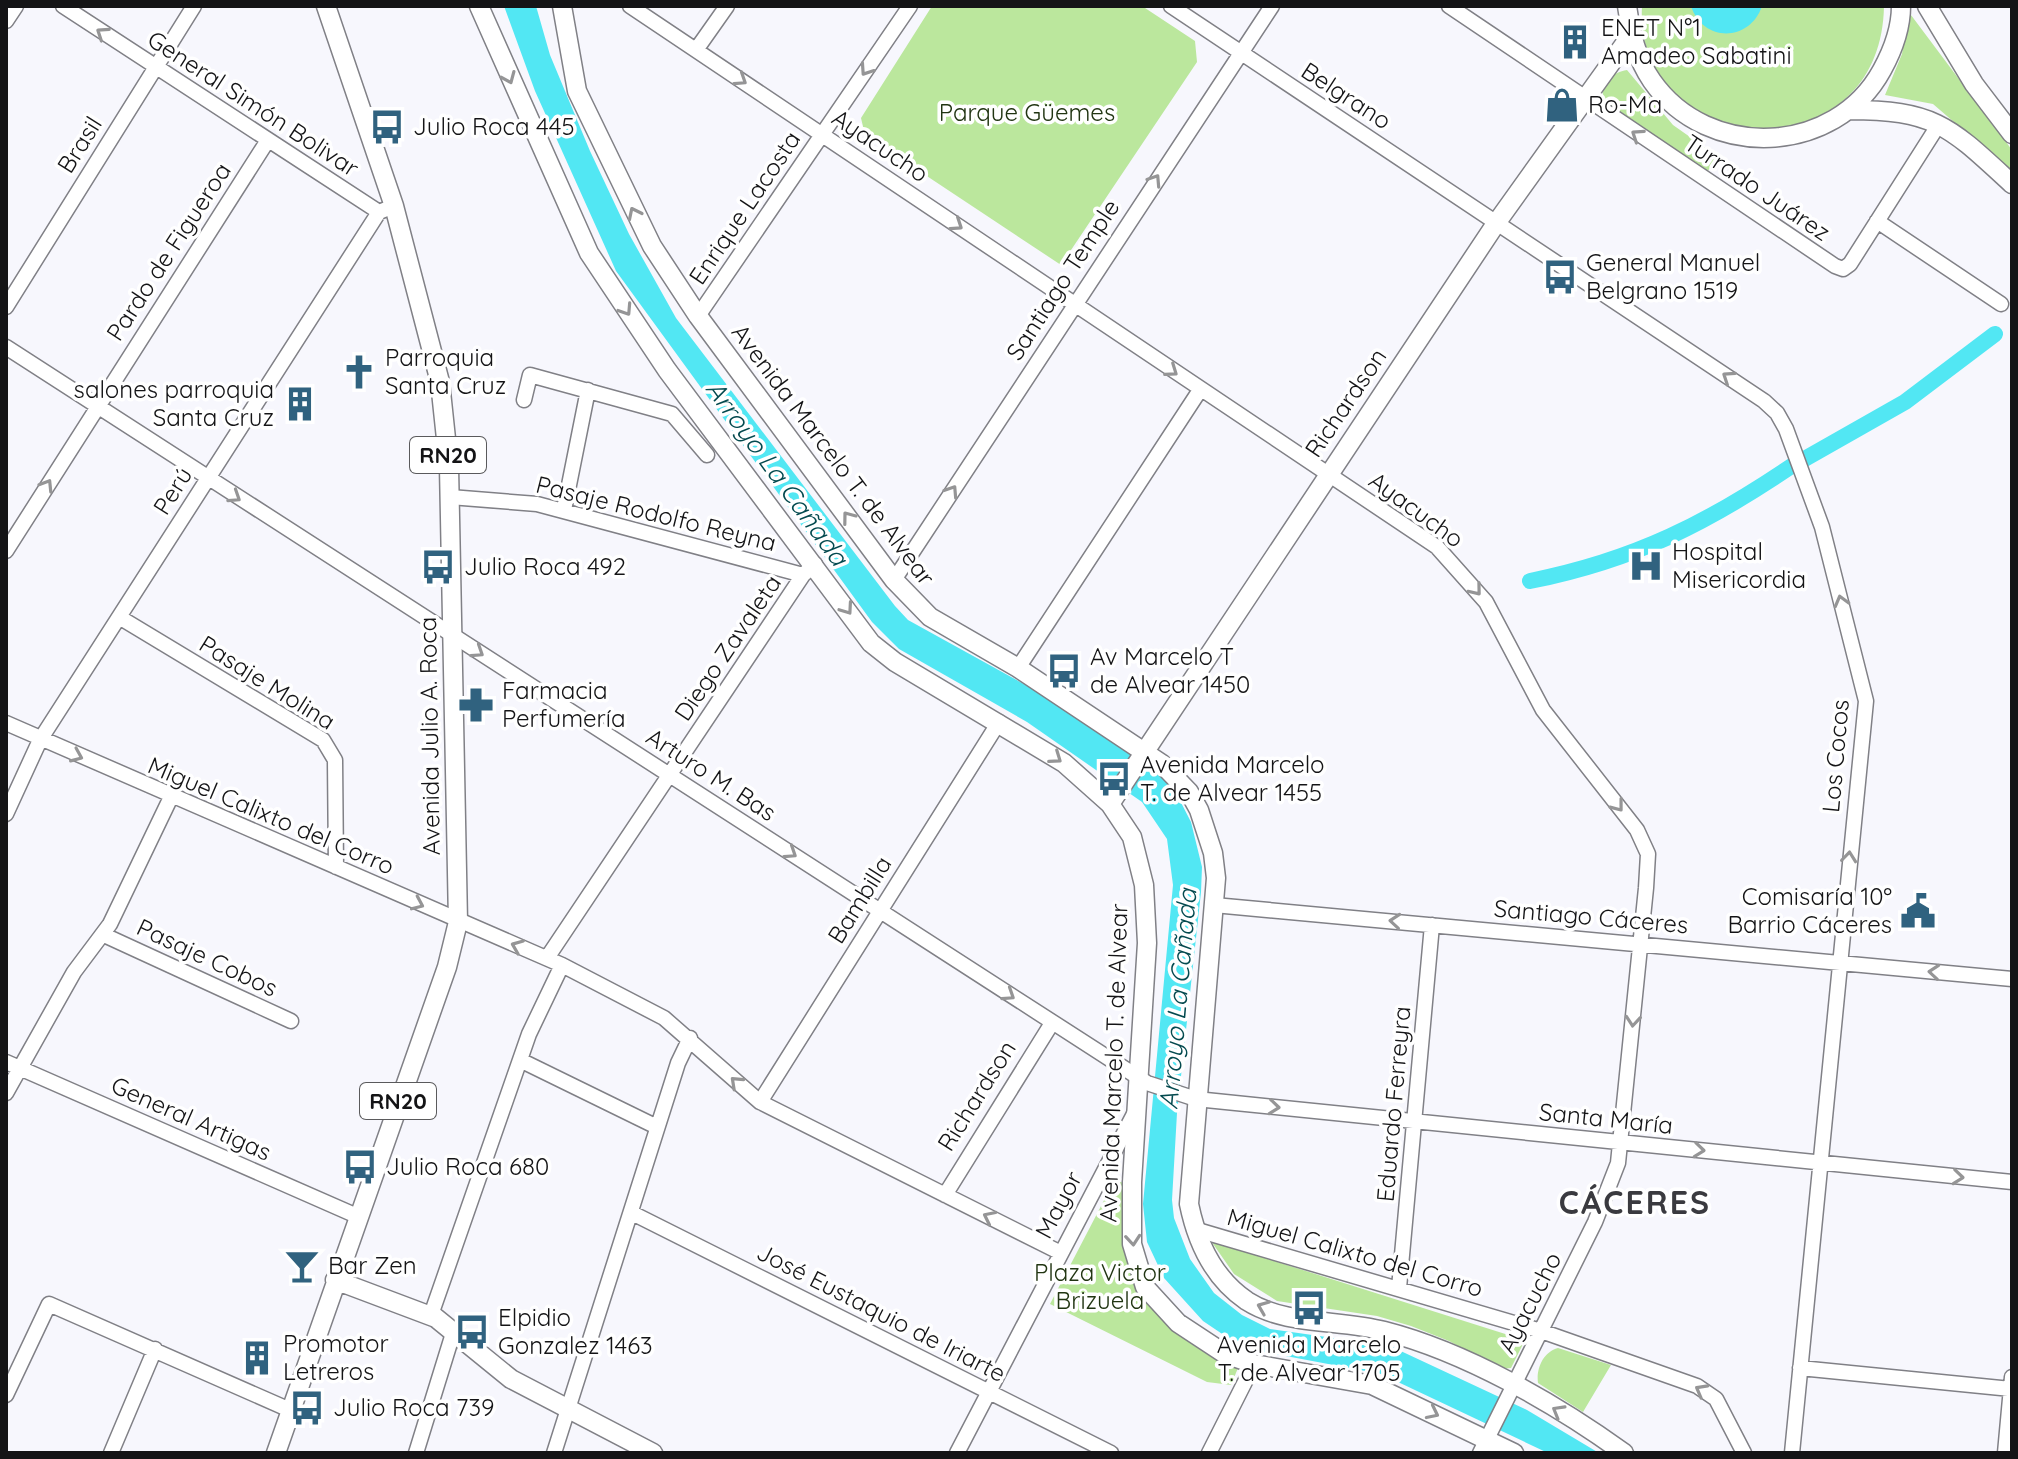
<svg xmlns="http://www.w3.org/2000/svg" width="2018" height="1459" viewBox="0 0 2018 1459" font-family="Quicksand,sans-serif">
<rect width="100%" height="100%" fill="#f7f7fd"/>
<path fill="#bbe79d" d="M932 6H1142L1195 41 1197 62 1061 265 865 135 861 118Z
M1642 6H1884C1881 179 1633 158 1642 6Z
M1908 11 2012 150V172L1933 104 1885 95 1902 54Z
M1627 70 1673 125 1717 156 1708 171 1606 107C1597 90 1608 73 1627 70Z
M1121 1182 1128 1187 1138 1286 1238 1368 1231 1385 1207 1382 1050 1304 1112 1185Z
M1211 1241 1518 1338 1523 1344 1511 1368 1500 1369 1449 1341 1411 1326 1377 1316 1277 1301 1234 1274Z
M1558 1348 1611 1365 1583 1412 1538 1383C1536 1369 1543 1352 1558 1348Z"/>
<path fill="#52e7f3" d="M504 6H536L550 55 590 151 629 234 676 318 895 606 908 620 1040 693 1153 768 1174 789 1191 822 1202 867 1201 892 1177 1113 1172 1200 1174 1218 1190 1259 1214 1293 1242 1315 1270 1329 1390 1346 1527 1410 1599 1453H1548L1381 1374 1243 1348 1203 1321 1164 1278 1147 1242 1143 1204 1173 885 1167 839 1142 802 1027 722 899 649 872 622 616 271 535 91Z
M1691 6H1762C1750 42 1703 43 1691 6Z"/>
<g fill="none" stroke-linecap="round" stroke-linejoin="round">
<path stroke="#52e7f3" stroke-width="16" d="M1801 461 1905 402 1995 334
M1530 581C1635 560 1708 523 1796 463"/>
<g stroke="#808086" stroke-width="17">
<path id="minor" d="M63 6 379 212
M630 6 1437 547 1486 602 1543 710 1637 830 1648 854 1646 888 1618 1163 1595 1222 1480 1453
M1171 6 1764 401 1777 413 1786 429 1822 527 1866 701 1792 1453
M1449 6 1835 266 1843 269 1850 264 1939 124
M6 21 16 6
M696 50 727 6
M1877 221 2001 304
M6 307 194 6
M698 316 910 6
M6 347 1147 1083 1196 1099 2012 1182
M524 400 530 375 672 414 707 455
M450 497 537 504 803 575
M564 510 588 390
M6 551 268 140
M894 580 1272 6
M119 617 323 740 335 760 336 867
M1018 668 1200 390
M6 723 562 965 664 1018 760 1102 1059 1252
M6 814 40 740 379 212 394 206
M1214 905 2012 979
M104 935 291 1021
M547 958 803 575 815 564
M520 1060 657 1127
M6 1062 357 1216
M6 1093 74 972 110 924 171 797
M760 1102 999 722
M945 1195 1052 1023
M632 1213 1111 1453
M1194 1229 1541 1331 1697 1386 1716 1399 1744 1453
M1399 1288 1432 925
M431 1315 529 1034 562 965
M1800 1368 2011 1389
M6 1395 49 1304 290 1410
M111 1453 155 1349
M416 1453 454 1330
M554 1453 678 1063 690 1038
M957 1453 1134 1114
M1209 1453 1254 1364
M2005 1453 2012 1377"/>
</g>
<g stroke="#808086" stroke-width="21">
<path id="major" d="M479 6 589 253 667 370 871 643 895 662 1064 763 1110 804 1132 837 1144 885 1147 943 1132 1182V1244L1145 1287 1178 1323 1225 1354 1254 1364 1372 1385 1514 1453
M562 6 577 91 652 246 698 316 894 580 930 617 1018 668 1162 764 1189 792 1199 810 1213 853 1216 878 1189 1204C1197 1243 1213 1278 1247 1301 1286 1326 1340 1319 1384 1331 1466 1352 1556 1404 1624 1453
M1627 6C1631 33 1636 58 1652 81 1708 161 1835 156 1882 70 1893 50 1901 28 1901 6
M1927 6 1974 84 2012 134
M1849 110C1936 110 1950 127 2012 184
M1110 804 1497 222 1631 35
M335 1280 436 1318 511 1379 653 1453
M276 1453 447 967 458 922 449 467 440 382 394 206 326 6"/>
</g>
<use href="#minor" stroke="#fff" stroke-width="14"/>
<use href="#major" stroke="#fff" stroke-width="18"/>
</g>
<defs><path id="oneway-chevron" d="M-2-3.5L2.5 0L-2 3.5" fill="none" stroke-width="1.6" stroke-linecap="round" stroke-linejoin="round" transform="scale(2)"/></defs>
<g stroke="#959596">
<use href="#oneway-chevron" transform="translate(102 33) rotate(-146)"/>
<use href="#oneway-chevron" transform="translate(866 70) rotate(124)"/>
<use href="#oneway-chevron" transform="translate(509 78) rotate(67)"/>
<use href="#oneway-chevron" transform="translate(741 80) rotate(33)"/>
<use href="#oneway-chevron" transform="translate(1637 135) rotate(-146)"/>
<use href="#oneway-chevron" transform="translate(1155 180) rotate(-57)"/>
<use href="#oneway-chevron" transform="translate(634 213) rotate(-116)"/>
<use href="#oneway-chevron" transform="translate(957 225) rotate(34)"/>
<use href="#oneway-chevron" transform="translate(626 310) rotate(57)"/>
<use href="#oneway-chevron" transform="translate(1172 371) rotate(35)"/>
<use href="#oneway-chevron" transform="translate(1728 377) rotate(-146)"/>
<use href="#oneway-chevron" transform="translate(47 485) rotate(-58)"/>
<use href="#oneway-chevron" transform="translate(952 491) rotate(-57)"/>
<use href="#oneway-chevron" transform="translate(235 497) rotate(33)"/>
<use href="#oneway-chevron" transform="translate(848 517) rotate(-127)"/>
<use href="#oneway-chevron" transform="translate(1476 590) rotate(51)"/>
<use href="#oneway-chevron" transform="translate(1841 601) rotate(-105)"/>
<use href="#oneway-chevron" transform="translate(847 609) rotate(55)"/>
<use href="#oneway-chevron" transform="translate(478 652) rotate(33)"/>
<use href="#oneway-chevron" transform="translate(77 756) rotate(23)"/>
<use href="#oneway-chevron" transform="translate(1056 758) rotate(35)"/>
<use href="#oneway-chevron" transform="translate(1618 806) rotate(52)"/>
<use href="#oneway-chevron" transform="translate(791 853) rotate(33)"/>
<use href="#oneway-chevron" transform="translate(1849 857) rotate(-84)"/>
<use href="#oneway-chevron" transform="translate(418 904) rotate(24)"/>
<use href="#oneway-chevron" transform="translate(1395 921) rotate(-175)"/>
<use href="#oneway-chevron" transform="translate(517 946) rotate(-158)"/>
<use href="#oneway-chevron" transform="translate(1934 972) rotate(-175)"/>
<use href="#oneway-chevron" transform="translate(1009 995) rotate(33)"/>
<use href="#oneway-chevron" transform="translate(1633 1021) rotate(95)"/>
<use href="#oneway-chevron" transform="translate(736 1082) rotate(-137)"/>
<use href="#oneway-chevron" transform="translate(1274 1107) rotate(6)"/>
<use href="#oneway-chevron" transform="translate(1699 1150) rotate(6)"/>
<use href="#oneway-chevron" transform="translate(1958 1177) rotate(6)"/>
<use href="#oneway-chevron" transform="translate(989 1217) rotate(-154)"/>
<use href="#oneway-chevron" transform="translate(1133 1240) rotate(85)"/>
<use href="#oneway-chevron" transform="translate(1263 1307) rotate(-158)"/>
<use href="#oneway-chevron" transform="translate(1701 1390) rotate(-151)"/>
<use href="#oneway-chevron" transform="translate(1558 1411) rotate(-150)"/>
<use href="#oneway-chevron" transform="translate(1433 1413) rotate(26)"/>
</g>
<defs>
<g id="building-bare" transform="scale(2.76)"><path d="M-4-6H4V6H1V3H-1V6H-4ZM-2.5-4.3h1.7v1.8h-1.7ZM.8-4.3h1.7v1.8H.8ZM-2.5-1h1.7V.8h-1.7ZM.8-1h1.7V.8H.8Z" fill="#30627f" stroke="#fff" stroke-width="2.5" paint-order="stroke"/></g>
<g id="shop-bare" transform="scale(2.76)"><path d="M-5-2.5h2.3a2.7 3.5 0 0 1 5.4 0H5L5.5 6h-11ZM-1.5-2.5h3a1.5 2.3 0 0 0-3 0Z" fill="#30627f" stroke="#fff" stroke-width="2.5" paint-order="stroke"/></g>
<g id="bus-bare" transform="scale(2.76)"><path d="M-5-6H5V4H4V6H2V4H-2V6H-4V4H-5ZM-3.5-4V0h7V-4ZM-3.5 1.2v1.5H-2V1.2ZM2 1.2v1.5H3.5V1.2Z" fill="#30627f" stroke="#fff" stroke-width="2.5" paint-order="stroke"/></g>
<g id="church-bare" transform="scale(2.76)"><path d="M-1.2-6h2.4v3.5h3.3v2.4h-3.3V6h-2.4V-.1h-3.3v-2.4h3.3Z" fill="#30627f" stroke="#fff" stroke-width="2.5" paint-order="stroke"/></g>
<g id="hospital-bare" transform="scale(2.76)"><path d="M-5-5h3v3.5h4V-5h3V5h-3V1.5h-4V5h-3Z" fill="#30627f" stroke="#fff" stroke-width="2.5" paint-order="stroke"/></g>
<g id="pharmacy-bare" transform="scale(2.76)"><path d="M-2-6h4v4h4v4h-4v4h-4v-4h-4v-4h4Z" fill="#30627f" stroke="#fff" stroke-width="2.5" paint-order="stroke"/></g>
<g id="civic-bare" transform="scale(2.76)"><path d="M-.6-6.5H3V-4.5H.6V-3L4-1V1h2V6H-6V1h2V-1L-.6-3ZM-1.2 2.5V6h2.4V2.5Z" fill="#30627f" stroke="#fff" stroke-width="2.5" paint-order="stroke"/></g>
<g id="bar-bare" transform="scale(2.76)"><path d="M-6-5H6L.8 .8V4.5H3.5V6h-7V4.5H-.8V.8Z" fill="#30627f" stroke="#fff" stroke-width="2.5" paint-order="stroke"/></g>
</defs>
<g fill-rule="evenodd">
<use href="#building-bare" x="1575" y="42"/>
<use href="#shop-bare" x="1562" y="105"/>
<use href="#bus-bare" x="387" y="127"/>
<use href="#bus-bare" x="1560" y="277"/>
<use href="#church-bare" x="359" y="372"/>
<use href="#building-bare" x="300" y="404"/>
<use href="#hospital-bare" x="1646" y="566"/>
<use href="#bus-bare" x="438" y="567"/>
<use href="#bus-bare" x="1064" y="671"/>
<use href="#pharmacy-bare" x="476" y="705"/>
<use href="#bus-bare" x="1114" y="779"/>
<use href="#civic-bare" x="1918" y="911"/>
<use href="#bus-bare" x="360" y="1167"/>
<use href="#bar-bare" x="302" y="1266"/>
<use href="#bus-bare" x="1309" y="1308"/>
<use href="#bus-bare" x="472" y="1332"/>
<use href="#building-bare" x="257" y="1358"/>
<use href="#bus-bare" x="307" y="1408"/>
</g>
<g text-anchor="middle" stroke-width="7" stroke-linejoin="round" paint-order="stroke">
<g fill="#fff" stroke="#5a5a5c" stroke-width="2">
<rect x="410" y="437" width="76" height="36" rx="6"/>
<rect x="360" y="1083" width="76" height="36" rx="6"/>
</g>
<g font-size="22" font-weight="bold" fill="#141416">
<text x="448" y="463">RN20</text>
<text x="398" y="1109">RN20</text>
</g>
<g font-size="24" fill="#141416" stroke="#fff" text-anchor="start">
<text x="1601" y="36">ENET N°1<tspan x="1601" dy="28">Amadeo Sabatini</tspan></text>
<text x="1588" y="113">Ro-Ma</text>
<text x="413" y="135">Julio Roca 445</text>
<text x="1586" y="271">General Manuel<tspan x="1586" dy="28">Belgrano 1519</tspan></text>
<text x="385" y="366">Parroquia<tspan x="385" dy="28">Santa Cruz</tspan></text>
<text x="274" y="398" text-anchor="end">salones parroquia<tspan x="274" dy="28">Santa Cruz</tspan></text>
<text x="1672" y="560">Hospital<tspan x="1672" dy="28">Misericordia</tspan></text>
<text x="464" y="575">Julio Roca 492</text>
<text x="1090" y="665">Av Marcelo T<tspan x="1090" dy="28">de Alvear 1450</tspan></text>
<text x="502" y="699">Farmacia<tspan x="502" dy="28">Perfumería</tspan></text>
<text x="1140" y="773">Avenida Marcelo<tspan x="1140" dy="28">T. de Alvear 1455</tspan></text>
<text x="1892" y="905" text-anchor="end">Comisaría 10º<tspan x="1892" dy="28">Barrio Cáceres</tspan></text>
<text x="386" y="1175">Julio Roca 680</text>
<text x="328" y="1274">Bar Zen</text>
<text x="498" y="1326">Elpidio<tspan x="498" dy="28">Gonzalez 1463</tspan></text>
<text x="283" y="1352">Promotor<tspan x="283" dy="28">Letreros</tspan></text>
<text x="1309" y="1353" text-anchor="middle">Avenida Marcelo<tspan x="1309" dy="28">T. de Alvear 1705</tspan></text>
<text x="333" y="1416">Julio Roca 739</text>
</g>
<g font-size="24" fill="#141416" stroke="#fff">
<text transform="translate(1346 96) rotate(33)" y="8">Belgrano</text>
<text transform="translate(253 104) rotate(33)" y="8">General Simón Bolivar</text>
<text transform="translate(80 145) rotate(-58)" y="8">Brasil</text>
<text transform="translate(880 146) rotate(34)" y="8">Ayacucho</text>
<text transform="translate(1757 188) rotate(34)" y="8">Turrado Juárez</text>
<text transform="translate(745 208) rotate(-56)" y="8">Enrique Lacosta</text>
<text transform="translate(169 252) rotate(-57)" y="8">Pardo de Figueroa</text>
<text transform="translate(1063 280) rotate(-57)" y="8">Santiago Temple</text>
<text transform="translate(1346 403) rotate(-56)" y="8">Richardson</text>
<text transform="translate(833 455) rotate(53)" y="8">Avenida Marcelo T. de Alvear</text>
<text transform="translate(173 491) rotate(-58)" y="8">Perú</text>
<text transform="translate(1416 510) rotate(36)" y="8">Ayacucho</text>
<text transform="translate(656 514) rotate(14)" y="8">Pasaje Rodolfo Reyna</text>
<text transform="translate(728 648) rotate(-56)" y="8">Diego Zavaleta</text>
<text transform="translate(267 683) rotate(32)" y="8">Pasaje Molina</text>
<text transform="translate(430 736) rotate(-91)" y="8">Avenida Julio A. Roca</text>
<text transform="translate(1836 756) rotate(-85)" y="8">Los Cocos</text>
<text transform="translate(711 775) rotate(33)" y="8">Arturo M. Bas</text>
<text transform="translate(271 816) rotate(23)" y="8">Miguel Calixto del Corro</text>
<text transform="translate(860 900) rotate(-58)" y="8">Bambilla</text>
<text transform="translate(1591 917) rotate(5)" y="8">Santiago Cáceres</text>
<text transform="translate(207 958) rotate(25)" y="8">Pasaje Cobos</text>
<text transform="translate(1114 1063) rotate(-88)" y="8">Avenida Marcelo T. de Alvear</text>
<text transform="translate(977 1096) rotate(-58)" y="8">Richardson</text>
<text transform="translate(1394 1104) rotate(-85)" y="8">Eduardo Ferreyra</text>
<text transform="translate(191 1119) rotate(24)" y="8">General Artigas</text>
<text transform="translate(1606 1119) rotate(6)" y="8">Santa María</text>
<text transform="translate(1059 1205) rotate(-62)" y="8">Mayor</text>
<text transform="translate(1355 1253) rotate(16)" y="8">Miguel Calixto del Corro</text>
<text transform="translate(1530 1303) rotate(-63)" y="8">Ayacucho</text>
<text transform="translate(881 1313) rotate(27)" y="8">José Eustaquio de Iriarte</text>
</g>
<g font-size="24" fill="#213512" stroke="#fff">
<text x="1027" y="121">Parque Güemes</text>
<text x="1100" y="1281">Plaza Victor<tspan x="1100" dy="28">Brizuela</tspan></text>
</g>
<g font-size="26" font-style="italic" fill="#044a4f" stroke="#fff">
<text transform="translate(777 473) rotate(54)" y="9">Arroyo La Cañada</text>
<text transform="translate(1178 999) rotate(-85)" y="9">Arroyo La Cañada</text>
</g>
<g font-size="32" font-weight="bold" letter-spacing="2" fill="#3a3a3f" stroke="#fff">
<text x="1635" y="1214">CÁCERES</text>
</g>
</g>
<rect width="2018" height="1459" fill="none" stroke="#141416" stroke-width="16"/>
</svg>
